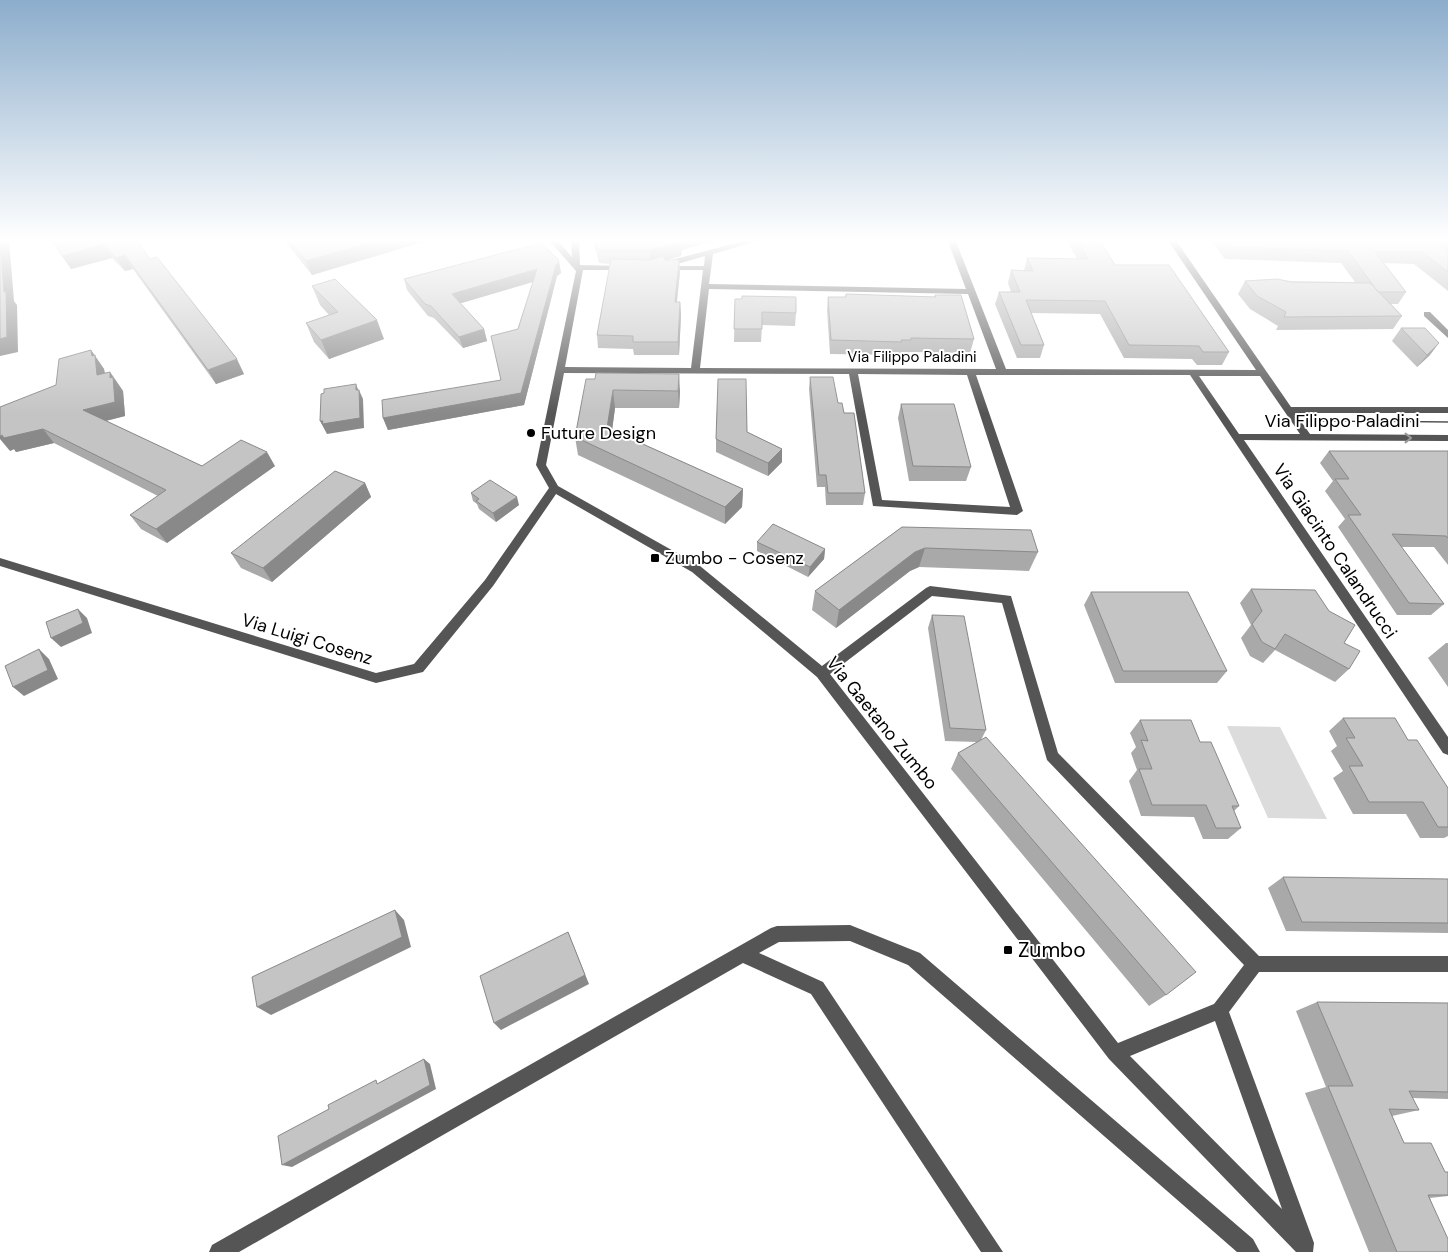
<svg xmlns="http://www.w3.org/2000/svg" width="1448" height="1252" viewBox="0 0 1448 1252" font-family="'DM Sans',sans-serif">
<rect width="100%" height="100%" fill="#fff"/>
<path fill="#dcdcdc" d="M1227 726 1280 727 1327 819 1268 818Z"/>
<g fill="none" stroke-linecap="round" stroke-linejoin="round">
<path fill="#555" fill-rule="evenodd" d="M548 239H556L572 257 571 239H579L580 265 626 266 630 268 626 270H583L565 367 691 368 703 270H666V267H660V263L751 239H764L713 254 709 284 966 289 947 239H955L1006 369 1256 370 1167 239H1175L1291 407H1448V413H1295L1310 434 1448 435V441L1244 440 1448 737V755L1443 753 1190 375H976L1023 511 1017 515 873 506 849 374 564 373 546 465 558 486 700 566 822 666 926 588 930 586 1011 596 1058 753 1259 956H1448V972H1259L1229 1012 1314 1243 1313 1252H1296L1109 1059 817 677 692 572 556 494 493 586 423 672 376 683 0 566V558L376 673 414 664 485 580 549 488 536 465 576 271ZM705 256 704 266H670ZM709 289 968 294 996 369 700 368ZM858 374 967 375 1010 507 882 500ZM1199 376H1260L1300 434H1239ZM932 596 1002 603 1047 760 1244 965 1214 1004 1118 1043 830 674ZM1215 1021 1282 1209 1130 1056Z
M1424 312H1430L1448 330V338L1424 316Z
M850 925 920 953 1253 1239 1260 1252H1237L908 965 850 941 779 942 759 953 823 982 1003 1252H981L811 994 743 963 239 1252H209L212 1245 771 928 777 926Z"/>
<path stroke="#000" stroke-width="1" d="M1315 421 1448 422"/>
</g>
<path fill="#a9a9a9" d="M51 239H136L150 259 244 374 216 384 133 269 125 271 112 258 71 269Z
M283 239H433L312 275Z
M593 239H719L682 250 681 256 668 260H679L680 272 677 302H680L681 315 679 355H634L633 349 598 348 597 335 610 264 599 263Z
M1066 239H1099L1115 265 1229 352 1222 365H1197L1192 359 1124 358 1100 314 1031 313 1044 345 1040 358H1017L995 304 999 292H1011L1008 283 1011 270 1024 271 1027 258 1077 259Z
M1210 239H1448V291L1414 264 1384 263 1406 292 1398 304H1391L1402 316 1393 329 1276 330 1278 326 1250 309 1238 294 1245 281 1355 282 1341 263 1225 259Z
M559 262 561 273 557 276 524 405 388 430 383 418 501 380 533 282 460 303 484 329 487 341 463 348 434 318 428 316 407 290 404 279Z
M312 286 384 339 329 359 314 342 306 323 329 315 320 305Z
M846 294 934 297 935 295 974 339 970 353 909 352 908 354 900 353 899 355 830 354 827 310 828 297H845Z
M735 299 796 313 795 326 762 325 761 342H734Z
M1401 328 1430 355 1417 367 1392 341Z
M91 350 104 369 105 373 110 372 123 391 125 416 106 421 202 466H275L167 543 141 529 130 515 158 496 54 443 16 452 14 449 10 451Z
M810 377 865 493 863 505H826L825 487H817L809 389Z
M595 379 680 391 679 408H615L612 430 743 489 742 507 725 524 578 455 575 437Z
M901 404 971 467 966 481H909L898 418Z
M747 432 782 449V462L768 476 716 452V439Z
M1329 451H1448V565L1434 547H1401L1444 604 1431 615H1397L1338 527 1345 519 1325 491 1333 481 1320 463Z
M365 483 371 497 272 582 241 568 231 553Z
M471 493 519 505 496 522 479 509 477 504 473 501Z
M902 527 1038 552 1029 571 919 567 910 571 836 628 812 610 815 591Z
M757 542 825 549 824 559 808 577 757 551Z
M1251 589 1344 643 1349 669 1335 682 1275 650 1263 663 1250 656 1241 638 1251 625 1240 603Z
M1091 592 1227 671 1217 683H1115L1084 605Z
M932 615 986 730 981 740 1166 995 1149 1006 951 769 958 753 977 742 945 741 928 628Z
M1446 643H1448V687L1428 658Z
M1343 718 1408 740 1448 788V836L1444 838H1420L1406 814H1353L1333 778 1343 771 1331 751 1337 746 1329 731Z
M1140 720 1200 742 1239 806 1234 811 1241 828 1228 839H1203L1194 817 1141 816 1129 781 1137 770 1131 753 1136 747 1130 733Z
M1283 877 1448 879V933L1286 931 1268 888Z
M1317 1002 1448 1003V1099L1412 1098 1419 1110 1392 1116 1404 1143 1445 1172H1448V1196L1430 1198 1448 1252H1369L1305 1093 1326 1087 1296 1011Z"/>
<path fill="#898989" d="M0 239H9L14 301 17 305 18 352 0 356V339L4 292Z
M382 239H433L312 275 306 261Z
M681 239H719L682 250 681 256 651 264 650 250Z
M104 244 112 258 71 269 62 256Z
M125 255 133 269 125 271 116 258Z
M679 260 680 272 675 315V302Z
M559 262 561 273 557 276 524 405 388 430 383 418 521 393 556 265Z
M537 269 539 280 455 305 452 294Z
M680 302 681 315 679 355 678 342Z
M377 320 384 339 329 359 321 340Z
M484 329 487 341 463 348 459 337Z
M1439 343 1430 355 1417 367 1427 355Z
M91 350 104 369 107 389 97 375 92 356Z
M237 359 244 374 216 384 208 370Z
M110 372 123 391 125 416 93 424 83 410 110 378Z
M679 374 680 391 679 408 678 391Z
M356 384 359 392V390L363 399 364 428 327 434 320 421 356 390Z
M613 390 615 408 610 446 607 428Z
M43 429 54 443 16 452 14 449 10 451 0 439V436Z
M782 449V462L768 476V463Z
M267 452 275 466 167 543 156 529Z
M365 483 371 497 272 582 263 568Z
M743 489 742 507 725 524V507Z
M517 497 519 505 496 522 493 513Z
M925 548 919 567 910 571 836 628 839 610 915 552Z
M825 549 824 559 808 577 810 567Z
M78 609 87 618 92 633 61 647 51 638Z
M39 649 49 659 58 679 24 696 13 687Z
M395 910 404 920 411 947 271 1015 257 1007Z
M568 932 589 984 501 1030 494 1023Z
M424 1059 430 1064 436 1089 292 1167 282 1165Z"/>
<path fill="#c4c4c4" stroke="#898989" d="M0 239 4 292 6 291 7 337 0 339Z
M51 239H136L150 259 157 257 237 359 208 370 125 255 116 258 104 244 62 256Z
M288 239H382L306 261Z
M595 239H681V242L650 250H597Z
M1077 239H1099L1115 265H1169L1229 352H1203L1199 346 1129 345 1105 301 1026 300 1044 345H1021L999 292H1020L1011 270 1033 271 1027 258 1088 259Z
M1224 239H1447L1448 240V244H1439L1448 252V272L1422 252H1375L1406 292H1378L1348 251 1231 247Z
M541 243 558 259 559 262 556 265 521 393 383 418 382 400 501 380 491 336 518 329 537 269 452 294 484 329 459 337 431 306 425 304 404 279Z
M663 256 665 260H679L675 302H680L678 342H633V336L597 335 611 259 650 260Z
M335 279 377 320 321 340 306 323 338 312 312 286Z
M1277 279 1292 282 1370 283 1402 316 1284 317 1286 312 1257 296 1245 281Z
M846 294 936 297 935 295H961L974 339 911 338V340H901L902 342 831 340 828 297H846Z
M742 296 796 297V313L762 312V329H734L735 299H742Z
M1401 328H1425L1439 343 1427 355Z
M91 350 92 356 95 355 97 375 110 372V378L113 377 115 402 83 410 202 466 241 440 267 452 156 529 130 515 166 490 43 429 4 438 2 435 0 436V407L56 385 59 359Z
M596 373 679 374 678 391 613 390 607 428 743 489 725 507 575 437 586 379H595Z
M810 377H833L838 403H842L844 413H854L865 493H828L826 475H819Z
M718 379H746L747 432 782 449 768 463 716 439Z
M356 384V390H359L360 418 322 424 323 421H320L321 394 324 393V389Z
M901 404H954L971 467 913 466Z
M1329 451H1448V538L1446 536 1392 534 1444 604 1409 603 1348 515H1361L1335 479H1349Z
M335 471 365 483 263 568 231 553Z
M490 480 517 497 493 513 476 501 479 499 471 493Z
M773 524 825 549 810 567 757 542Z
M902 527 1031 530 1038 552 925 548 915 552 839 610 815 591Z
M1251 589 1315 590 1329 611 1355 625 1344 643 1360 651 1349 669 1285 634 1275 649 1262 642 1252 624 1262 611Z
M1091 592H1188L1227 671H1123Z
M78 609 83 623 51 638 46 622Z
M932 615 964 616 986 730 950 728Z
M39 649 48 670 13 687 5 666Z
M1343 718H1395L1408 740H1417L1448 788V827H1438L1423 802H1369L1349 766H1363L1346 738H1355Z
M1140 720H1191L1200 742H1211L1239 806H1232L1241 828H1216L1206 805H1152L1139 769H1152L1141 740 1148 741Z
M986 737 1196 972 1166 995 958 753Z
M1283 877 1448 879V923L1302 922Z
M395 910 402 937 257 1007 252 977Z
M568 932 585 975 494 1023 480 976Z
M1317 1002 1448 1003V1092L1409 1091 1419 1110 1389 1109 1404 1143H1431L1445 1172H1448V1195H1428L1448 1239V1252H1397L1328 1086H1353Z
M424 1059 430 1085 282 1165 278 1136 329 1109 328 1105 376 1080 377 1084Z"/>
<defs><path id="oneway-chevron" d="M-2-3.5L2.5 0L-2 3.5" fill="none" stroke-width="1.6" stroke-linecap="round" stroke-linejoin="round" transform="scale(1.25)"/></defs>
<use stroke="#999" href="#oneway-chevron" transform="translate(1408 438)"/>
<linearGradient id="sky" x2="0" y2="1"><stop stop-color="#8cadcc"/><stop offset="0.58" stop-color="#fff"/><stop offset="1" stop-color="#fff" stop-opacity="0"/></linearGradient>
<rect width="1448" height="414" fill="url(#sky)"/>
<g fill="#000" stroke="#fff" stroke-width="2">
<circle cx="531" cy="433" r="5"/>
<rect x="650" y="553" width="10" height="10" rx="2.5"/>
<rect x="1003" y="945" width="10" height="10" rx="2.5"/>
</g>
<g text-anchor="middle" stroke-width="4" stroke-linejoin="round" paint-order="stroke">
<g font-size="15" fill="#000" stroke="#fff">
<text x="912" y="362">Via Filippo Paladini</text>
</g>
<g font-size="18" fill="#000" stroke="#fff">
<text x="1342" y="427">Via Filippo Paladini</text>
<text transform="translate(1335 551) rotate(56)" y="6">Via Giacinto Calandrucci</text>
<text transform="translate(307 639) rotate(17)" y="6">Via Luigi Cosenz</text>
<text transform="translate(882 723) rotate(51)" y="6">Via Gaetano Zumbo</text>
</g>
<g font-size="18" fill="#000" stroke="#fff" text-anchor="start">
<text x="541" y="439">Future Design</text>
<text x="665" y="564">Zumbo - Cosenz</text>
</g>
<g font-size="21" fill="#000" stroke="#fff" text-anchor="start">
<text x="1018" y="957">Zumbo</text>
</g>
</g>
</svg>
